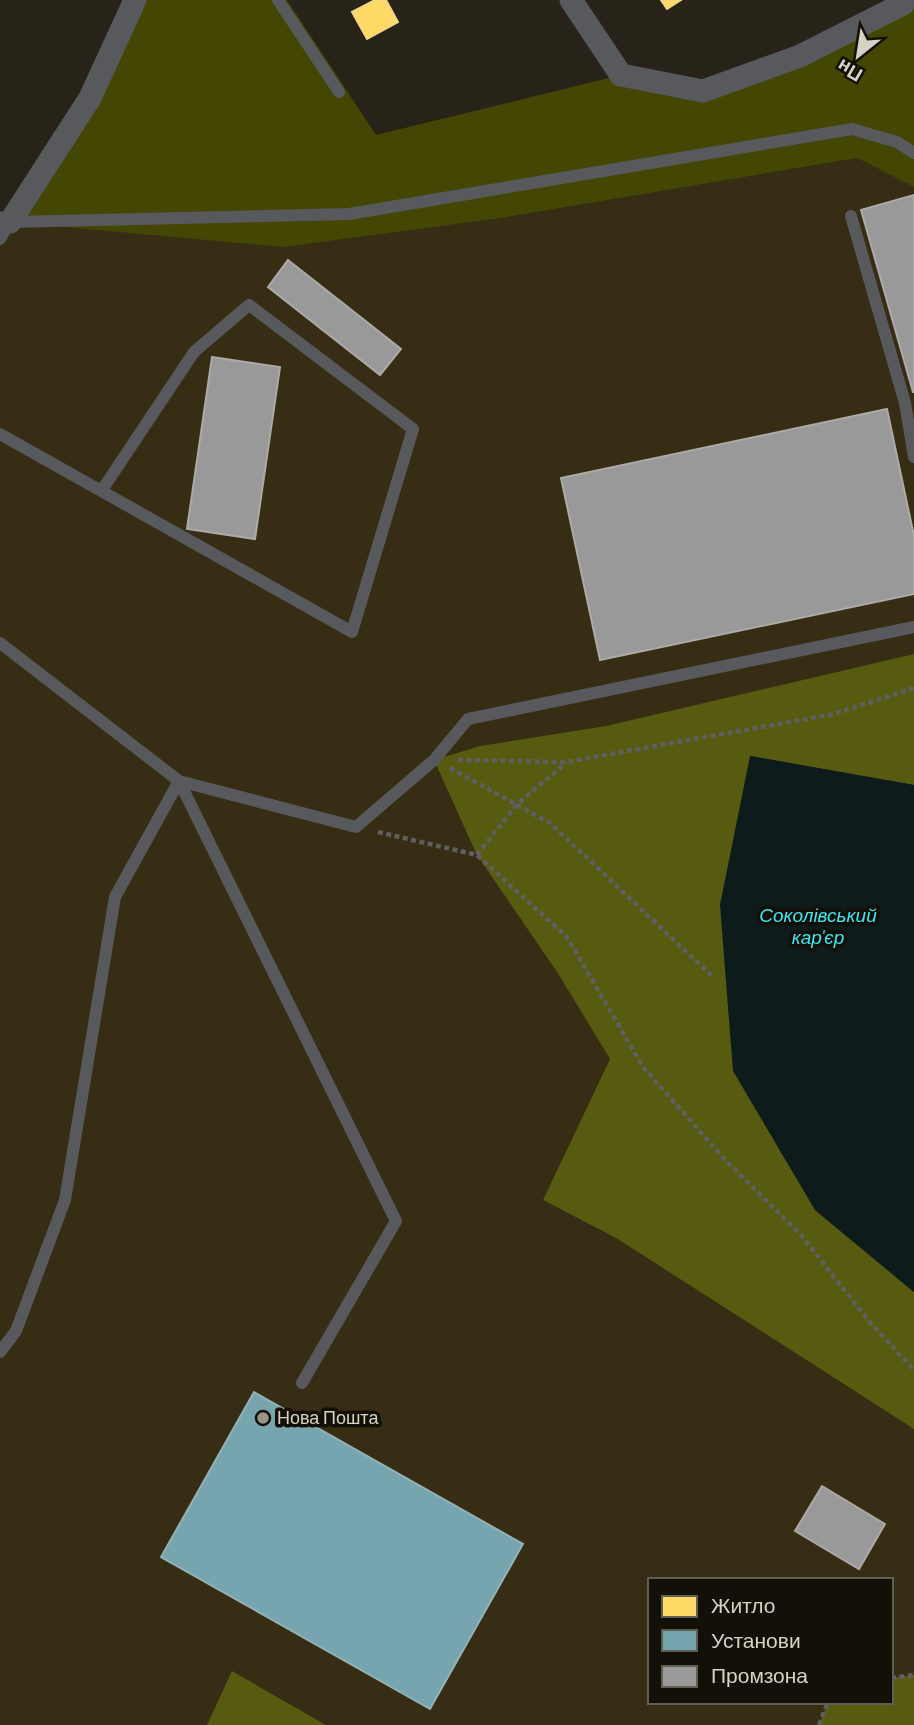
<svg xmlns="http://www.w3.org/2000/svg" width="914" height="1725" viewBox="0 0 914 1725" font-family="Barlow,sans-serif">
<rect width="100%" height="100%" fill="#272318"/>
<path fill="#362d14" d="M857 158 914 187V654L606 726 480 746 435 760 610 1059 543 1200 616 1238 914 1429V1675L891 1678V1580H650V1702H828L819 1725H326L233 1672 207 1725H0V223L501 218Z"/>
<path fill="#444603" d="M135 0H287L376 135 621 75 703 90 907 0H914V187L857 158 501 218 283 247 10 222Z"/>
<path fill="#575b10" d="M914 654V785L750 756 815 1210 914 1292V1429L616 1238 543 1200 610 1059 559 975 477 855 434 760 480 746 606 726Z
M232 1671 326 1725H207Z
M914 1675V1725H819L828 1702H891V1678Z"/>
<path fill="#0e1b1b" d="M750 756 914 785V1292L815 1210 733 1071 720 905Z"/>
<path fill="#ffd966" stroke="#f3d782" stroke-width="2" d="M375 0H386L398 22 367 39 352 12Z
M661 0H681L667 9Z"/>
<path fill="#76a5af" stroke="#93b2b6" stroke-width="2" d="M254 1392 523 1544 430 1709 161 1557Z"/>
<path fill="#999" stroke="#abaaa6" stroke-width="2" d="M914 195V392H913L861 210Z
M288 260 401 349 380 375 268 287Z
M212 357 280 367 255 539 187 529Z
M887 409 914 536V594L600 660 561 478Z
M822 1486 885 1524 859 1569 795 1531Z"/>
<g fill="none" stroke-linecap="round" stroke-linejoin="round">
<path stroke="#5f5f60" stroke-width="4.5" stroke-dasharray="5 3.5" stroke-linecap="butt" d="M458 760 566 762 834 714 914 688
M450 768 550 823 713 977
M378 832 477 855 567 937 643 1067 727 1162 801 1235 868 1320 914 1370
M477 855 517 804 566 763
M891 1678 914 1675
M819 1725 828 1702"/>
<path stroke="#57595d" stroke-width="12" d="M278 0 339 92
M851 216 905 403 914 457
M0 239 10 222 349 214 852 129 897 142 914 153
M0 434 352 632 413 429 249 305 194 352 102 490
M0 643 179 781 356 827 434 760 468 719 914 627
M179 781 396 1221 302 1383
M0 1352 16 1331 65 1200 115 897 179 781"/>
<path stroke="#57595d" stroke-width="23" d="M571 0 621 75 703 91 800 56 903 4 900 0
M0 223 10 222 90 98 135 0"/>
</g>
<circle fill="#999588" stroke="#131007" stroke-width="2.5" cx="263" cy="1418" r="7"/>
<g text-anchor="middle" stroke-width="7" stroke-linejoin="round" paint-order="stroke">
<g font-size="18" fill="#d6d2c5" stroke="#131007" text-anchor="start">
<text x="277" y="1424">Нова Пошта</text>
</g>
<g font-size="19" font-style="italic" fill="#3fe5f3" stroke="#131007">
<text x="818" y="922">Соколівський<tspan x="818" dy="22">кар'єр</tspan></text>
</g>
</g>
<rect x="648" y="1578" width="245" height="126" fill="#131007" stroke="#615e53" stroke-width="2"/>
<rect x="662" y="1596" width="35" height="21" fill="#ffd966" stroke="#615e53" stroke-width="2"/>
<text x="711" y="1613" font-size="21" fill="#d6d2c5">Житло</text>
<rect x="662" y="1630" width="35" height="21" fill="#76a5af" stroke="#615e53" stroke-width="2"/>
<text x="711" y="1648" font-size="21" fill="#d6d2c5">Установи</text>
<rect x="662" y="1666" width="35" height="21" fill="#999999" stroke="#615e53" stroke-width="2"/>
<text x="711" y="1683" font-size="21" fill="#d6d2c5">Промзона</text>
<g transform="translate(858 56) rotate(210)" stroke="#131007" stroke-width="5" paint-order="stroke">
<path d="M0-5L12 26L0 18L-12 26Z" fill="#d6d2c5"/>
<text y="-10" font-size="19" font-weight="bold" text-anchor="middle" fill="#d6d2c5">Пн</text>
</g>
</svg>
